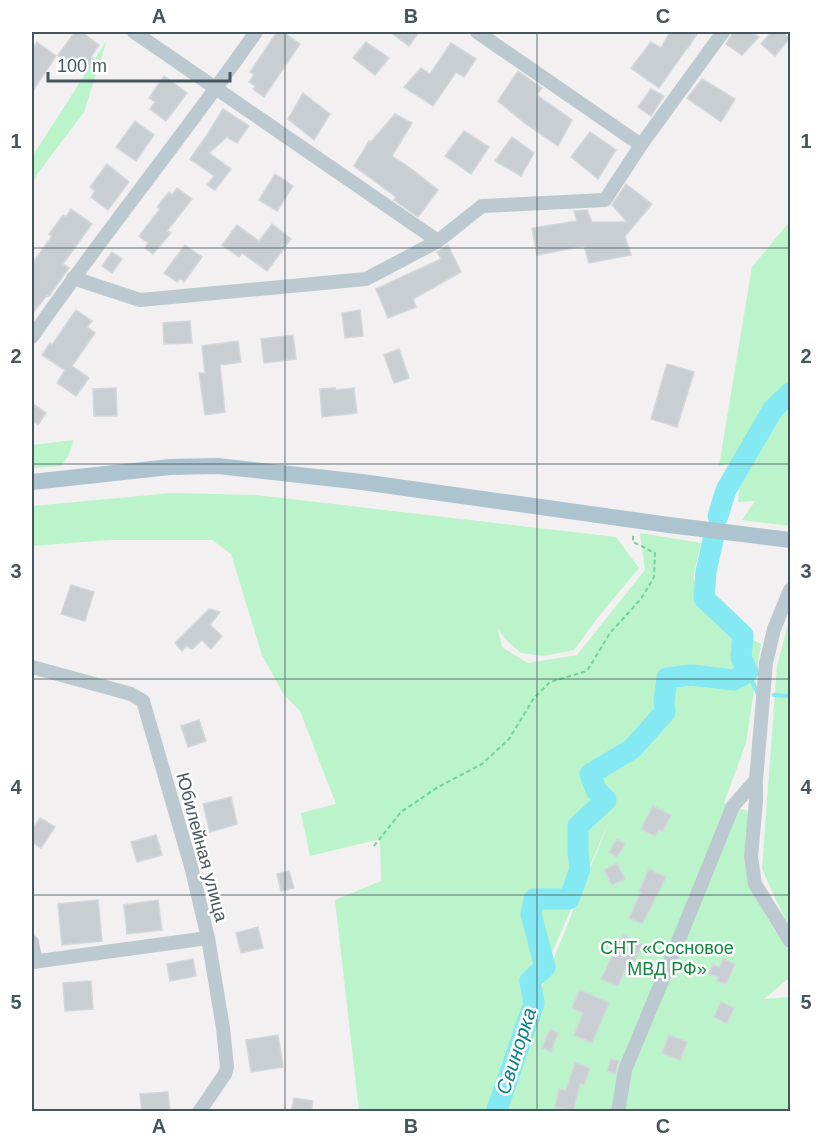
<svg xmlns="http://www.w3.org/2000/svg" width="822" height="1143" viewBox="0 0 822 1143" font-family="Helvetica,sans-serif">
<rect width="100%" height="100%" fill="#f2f0f0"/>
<path fill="#bbf3ca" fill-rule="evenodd" d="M107 40 84 112 38 173 32 185V157Z
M790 221V526L742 520 755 501 738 502 743 460 719 466 752 267Z
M74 440 68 456 61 466 32 468V445Z
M172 493 256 495 616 537 639 568 599 616 574 650 543 656 521 653 505 639 498 628 502 647 528 663 577 655 645 570 640 533 701 543 693 578 710 615 761 644 746 743 724 803 751 812 744 862 750 887 773 928 790 952V977L764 999 790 997V1111H359L335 900 381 881 380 839 310 856 301 813 336 804 300 711 284 695 262 655 231 554 212 540H109L32 546V506ZM611 817 514 1057H513L518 1031Z
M790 617V930L762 869 777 666Z"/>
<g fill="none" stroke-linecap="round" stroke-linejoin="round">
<path stroke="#85e9f3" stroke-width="4" d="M748 672 758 694
M774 695 788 696 790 693"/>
<path stroke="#85e9f3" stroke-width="21" d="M718 516 726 490 773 409 790 393
M496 1112 500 1101 534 1003 530 981 545 967 531 914 534 899H569L580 869 578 853V826L606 800 596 790 590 774 632 749 665 712 664 701 667 678 691 675 734 680 748 672 741 657 743 635 704 598 706 572 713 540"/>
</g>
<path fill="#c9ced3" stroke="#d3d7dc" stroke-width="1.5" d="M75 32H81L99 45 91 57 94 60 84 74 58 55Z
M277 32H283L300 44 264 97 253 89 256 86 249 82 254 75 250 72Z
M390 32H419L409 46Z
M670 32H698L688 48H687L659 88 631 68 651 42 661 48Z
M733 32H751L759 37 742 55 726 44Z
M771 32H781L790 38 775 56 761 44Z
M37 42 56 56 32 92V50Z
M366 42 389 58 375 75 353 58Z
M451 43 476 59 464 77 456 72 433 106 404 87 421 68 430 74Z
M518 71 542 88 537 95 572 120 558 146 526 124 498 101Z
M164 76 187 93 166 121 150 109 155 102 149 98Z
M702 79 735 99 721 122 687 98Z
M651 89 664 96 651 116 638 107Z
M303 93 330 114 314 140 288 119Z
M223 109 249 126 237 143 227 137 209 153 231 169 215 190 207 185 214 176 190 159 207 135Z
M395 114 412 123 392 156 413 170 438 190 418 217 394 200 396 197 354 166 369 141 371 142Z
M135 121 154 135 136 161 116 147Z
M464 131 489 147 471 174 445 156Z
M590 132 616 150 598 179 571 157Z
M512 137 534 153 521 176 495 161Z
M107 164 129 182 108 210 91 197 95 191 90 187Z
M275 174 293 186 277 211 259 200Z
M626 184 652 204 625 236 631 255 589 263 584 246 537 255 532 228 577 221 574 211 587 210 592 222H627L612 205Z
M177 188 192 199 167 231 171 233 153 254 145 248 148 243 139 236 160 209 157 207 169 192 172 195Z
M71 209 92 224 63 264 69 268 49 296 47 295 32 314V264L52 236 49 234 63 215 66 217Z
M272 224 291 239 267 271 242 253 239 257 222 245 237 225 259 241Z
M185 245 202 257 184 282 180 278 177 282 164 273Z
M448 245 461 272 413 299 416 307 388 318 376 289 441 259 437 252Z
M112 252 122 259 112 273 102 266Z
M76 310 92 321 87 327 95 333 72 366 89 378 76 396 57 383 65 370 42 355 50 343 52 345Z
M360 310 363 336 345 338 342 313Z
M190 321 192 343 164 344 163 323Z
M293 335 296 359 264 363 261 339Z
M238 341 241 362 220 365 225 412 205 415 199 373H205L202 346Z
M399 349 409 378 394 383 384 355Z
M667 364 694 372 677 427 651 419Z
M116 388 117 416H94L93 389Z
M335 388 336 390 354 388 357 413 322 417 320 389Z
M32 403 46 413 38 425 32 420Z
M71 585 94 592 85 621 61 614Z
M209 609 220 612 210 625 222 636 211 649 202 640 192 649 187 646 182 651 175 643Z
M199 720 206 741 188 747 181 726Z
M231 797 237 824 210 832 203 804Z
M653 806 671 815 663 831 658 830 655 836 641 829Z
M40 818 55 827 41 848 32 842V830Z
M156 835 162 855 137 862 131 842Z
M617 839 625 844 617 857 609 852Z
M617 863 625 879 612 885 604 870Z
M649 869 666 877 642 924 629 918 641 892 639 891Z
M289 871 294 888 281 891 277 874Z
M98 900 102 941 62 945 58 904Z
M158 900 162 930 127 934 124 905Z
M258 927 263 948 241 953 236 933Z
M623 935 642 944 633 964 628 962 618 986 601 979Z
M193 959 196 976 170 981 167 964Z
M723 959 735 964 726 984 717 981 718 977 709 974 713 964 719 967Z
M91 981 93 1009 65 1011 63 983Z
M580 990 609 1003 592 1043 574 1035 583 1013 572 1008Z
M721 1002 734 1008 727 1024 714 1017Z
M550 1029 558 1033 551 1052 542 1048Z
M278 1035 283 1067 251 1072 246 1040Z
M669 1035 687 1042 680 1060 662 1053Z
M611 1059 619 1061 615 1074 607 1071Z
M575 1063 590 1068 584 1085 580 1083 573 1111 555 1107 559 1089 566 1090Z
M168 1092 170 1112H142L140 1094Z
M294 1098 313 1101 311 1112H291Z"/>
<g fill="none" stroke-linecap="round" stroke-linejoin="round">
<path stroke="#71d397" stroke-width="2" stroke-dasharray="4.5 3" stroke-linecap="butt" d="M374 846 401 812 438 787 482 764 509 739 534 698 550 682 587 671 610 633 641 599 654 577 655 553 633 542V535"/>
<path stroke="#bcc9d0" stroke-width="14" d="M134 32 438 241
M477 32 641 145
M73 278 140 300 366 279 438 241 482 206 605 200 641 145 723 32
M32 337C104 233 184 135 256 32
M790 590 774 629 766 663 756 780V801L751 857 755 884 790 941
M32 667 131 694 143 701 191 866 208 938 223 1028 227 1067 225 1074 199 1112
M32 942 36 962
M32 962 208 938
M618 1112 625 1070 669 964 733 806 756 780"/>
<path stroke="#aec3d0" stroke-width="16" d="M32 482 170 467 218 466 362 482 669 525 790 540"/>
</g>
<path fill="none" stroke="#46565f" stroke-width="1.5" stroke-opacity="0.55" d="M285 32V1112M537 32V1112M32 248H790M32 464H790M32 679H790M32 895H790"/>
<g text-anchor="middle" stroke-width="5" stroke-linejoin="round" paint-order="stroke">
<g font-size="18" fill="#46565f" stroke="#fff">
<text transform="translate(202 847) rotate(75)" y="6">Юбилейная улица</text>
</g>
<g font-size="18" fill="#10873e" stroke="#fff">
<text x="667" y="954">СНТ «Сосновое<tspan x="667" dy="21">МВД РФ»</tspan></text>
</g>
<g font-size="20" font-style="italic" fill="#06808d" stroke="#fff">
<text transform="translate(516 1051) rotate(-72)" y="7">Свинорка</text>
</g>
</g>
<rect width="822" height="1143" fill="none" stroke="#ffffff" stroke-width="66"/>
<path d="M48 72v9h182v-9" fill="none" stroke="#46565f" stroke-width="3"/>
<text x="57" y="72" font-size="18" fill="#46565f" stroke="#ffffff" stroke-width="4.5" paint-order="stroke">100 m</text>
<rect x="33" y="33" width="756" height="1077" fill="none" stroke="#46565f" stroke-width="2"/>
<g font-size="20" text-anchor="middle" font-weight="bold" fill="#46565f">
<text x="159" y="23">A</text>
<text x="411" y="23">B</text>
<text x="663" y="23">C</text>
<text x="16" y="148">1</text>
<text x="806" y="148">1</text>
<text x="16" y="363">2</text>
<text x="806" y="363">2</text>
<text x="16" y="578">3</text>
<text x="806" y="578">3</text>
<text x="16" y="794">4</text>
<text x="806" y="794">4</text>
<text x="16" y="1009">5</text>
<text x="806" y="1009">5</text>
<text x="159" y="1133">A</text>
<text x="411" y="1133">B</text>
<text x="663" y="1133">C</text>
</g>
</svg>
